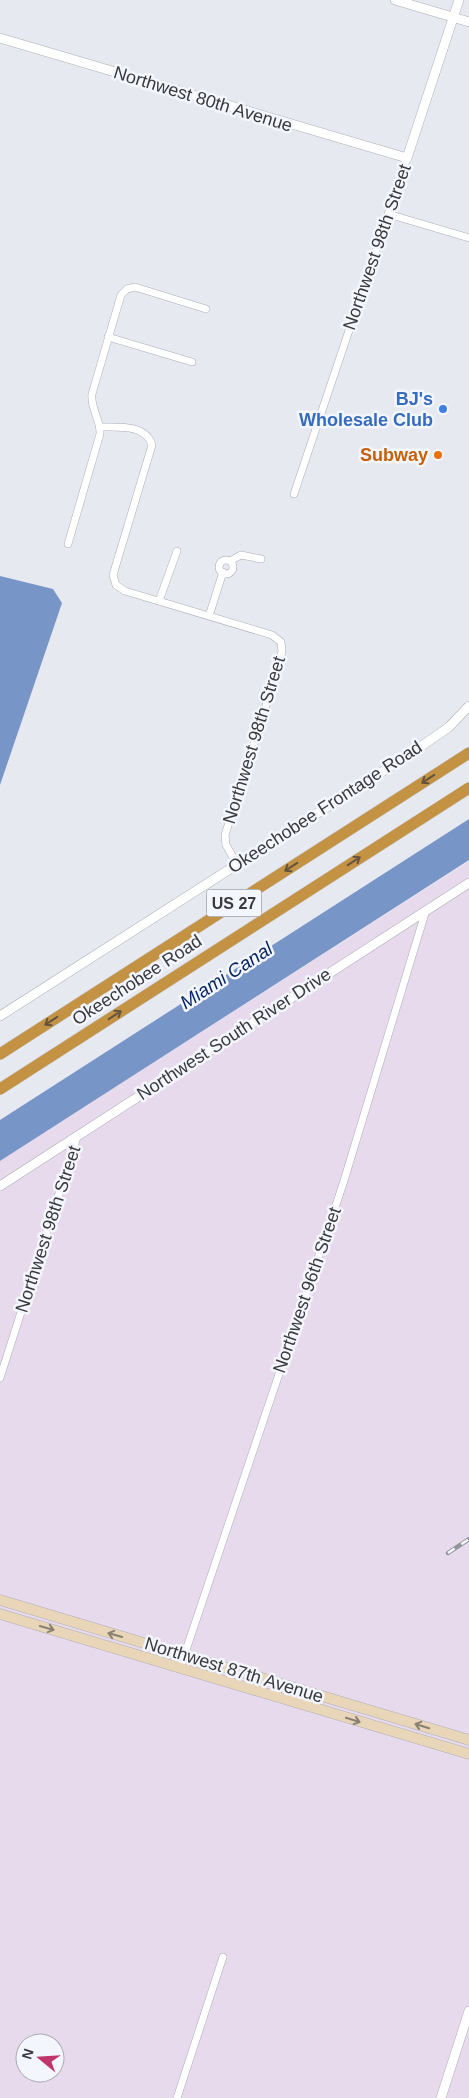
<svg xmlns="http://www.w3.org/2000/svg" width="469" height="2098" viewBox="0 0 469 2098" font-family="Arial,sans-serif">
<rect width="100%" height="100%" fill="#e7e9f1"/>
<path fill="#e8daed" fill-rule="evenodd" d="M469 861V2098H0V1161ZM25 2043H55V2073H25Z"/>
<path fill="#7895c8" d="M0 576 53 589 62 603 0 785Z
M469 819V860L0 1161V1120Z"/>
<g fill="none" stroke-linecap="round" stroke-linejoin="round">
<g stroke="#abadb4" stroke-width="8">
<path id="minor" d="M388 214 469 238
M108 337 192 362
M101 427C118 427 146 424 152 445L113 575 116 585 125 591 272 635 281 642 282 651 279 664 225 835 226 845 237 864
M294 494 407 158
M68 544 100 434C101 420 90 408 92 394L121 295 127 289 135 287 206 309
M219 567a7 7 0 1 1 14 0a7 7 0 1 1-14 0Z
M230 561 241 555 261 559
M159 601 177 551
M209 616 223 572
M0 1378 77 1137
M180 1668 343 1184 426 910
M177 2098 223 1957"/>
</g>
<g stroke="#abadb4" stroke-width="10">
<path id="tertiary" d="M395 0 469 22
M0 38 407 158 459 0
M0 1016 413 752 449 727 469 706
M0 1186 469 883
M441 2098 469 2011"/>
</g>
<g stroke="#abadb4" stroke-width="11">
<path id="secondary" d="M0 1600 469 1740
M0 1614 469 1754"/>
</g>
<g stroke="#c8c8c9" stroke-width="12">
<path id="trunk" d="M0 1054 469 753
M0 1089 469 788"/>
</g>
<use href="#minor" stroke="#fff" stroke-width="7"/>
<use href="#tertiary" stroke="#fff" stroke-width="9"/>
<use href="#secondary" stroke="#e9d6b8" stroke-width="10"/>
<use href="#trunk" stroke="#c49243" stroke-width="11"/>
<g stroke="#93949a" stroke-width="4.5">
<path id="rail" d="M448 1553 469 1539"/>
</g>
<use href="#rail" stroke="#f4f6fe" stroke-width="2.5" stroke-dasharray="8" stroke-linecap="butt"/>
</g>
<defs><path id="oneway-shaft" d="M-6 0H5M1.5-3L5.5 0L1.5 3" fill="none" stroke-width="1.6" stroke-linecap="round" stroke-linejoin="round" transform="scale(1.25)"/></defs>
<g stroke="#63543f">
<use href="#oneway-shaft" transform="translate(428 779) rotate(147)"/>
<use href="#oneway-shaft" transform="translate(354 861) rotate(-33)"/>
<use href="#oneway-shaft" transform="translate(291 867) rotate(147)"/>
<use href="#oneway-shaft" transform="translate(115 1015) rotate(-33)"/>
<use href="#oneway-shaft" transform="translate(51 1021) rotate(147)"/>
</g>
<g stroke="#898074">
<use href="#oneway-shaft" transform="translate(47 1628) rotate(16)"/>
<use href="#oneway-shaft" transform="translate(115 1635) rotate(-164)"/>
<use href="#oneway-shaft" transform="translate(353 1720) rotate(17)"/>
<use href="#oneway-shaft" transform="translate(422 1726) rotate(-163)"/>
</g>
<circle fill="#3f7fe0" stroke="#f4f6fe" stroke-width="2" cx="443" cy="409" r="5"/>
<circle fill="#e8710a" stroke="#f4f6fe" stroke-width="2" cx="438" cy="455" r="5"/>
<g text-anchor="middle" stroke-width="5" stroke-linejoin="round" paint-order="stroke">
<rect fill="#f4f6fe" stroke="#727277" stroke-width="1" x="206.5" y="889.5" width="55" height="27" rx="4"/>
<g font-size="16" font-weight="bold" fill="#3a3a3d">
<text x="234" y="909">US 27</text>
</g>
<g font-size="18" fill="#3a3a3d" stroke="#f4f6fe">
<text transform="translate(203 99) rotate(17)" y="6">Northwest 80th Avenue</text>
<text transform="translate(377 247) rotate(-71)" y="6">Northwest 98th Street</text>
<text transform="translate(254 740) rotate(-73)" y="6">Northwest 98th Street</text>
<text transform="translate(325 807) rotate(-33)" y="6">Okeechobee Frontage Road</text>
<text transform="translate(137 980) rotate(-33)" y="6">Okeechobee Road</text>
<text transform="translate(234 1034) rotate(-33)" y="6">Northwest South River Drive</text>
<text transform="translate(48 1229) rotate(-72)" y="6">Northwest 98th Street</text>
<text transform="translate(307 1290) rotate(-71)" y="6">Northwest 96th Street</text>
<text transform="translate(234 1670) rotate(17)" y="6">Northwest 87th Avenue</text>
</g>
<g font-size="18" font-weight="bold" fill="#366cbe" stroke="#f4f6fe" text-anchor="end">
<text x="433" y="405">BJ's<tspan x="433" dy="21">Wholesale Club</tspan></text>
</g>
<g font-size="18" font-weight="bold" fill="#c56008" stroke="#f4f6fe" text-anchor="end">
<text x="428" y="461">Subway</text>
</g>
<g font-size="19" font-style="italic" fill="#082763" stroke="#f4f6fe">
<text transform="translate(226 975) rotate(-33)" y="7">Miami Canal</text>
</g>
</g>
<g transform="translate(40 2058) rotate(288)"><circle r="24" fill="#f4f6fe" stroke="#aaabb1"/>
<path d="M0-4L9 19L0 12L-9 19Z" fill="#c0356c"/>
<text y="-8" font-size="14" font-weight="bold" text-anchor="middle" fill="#3a3a3d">N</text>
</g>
</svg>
